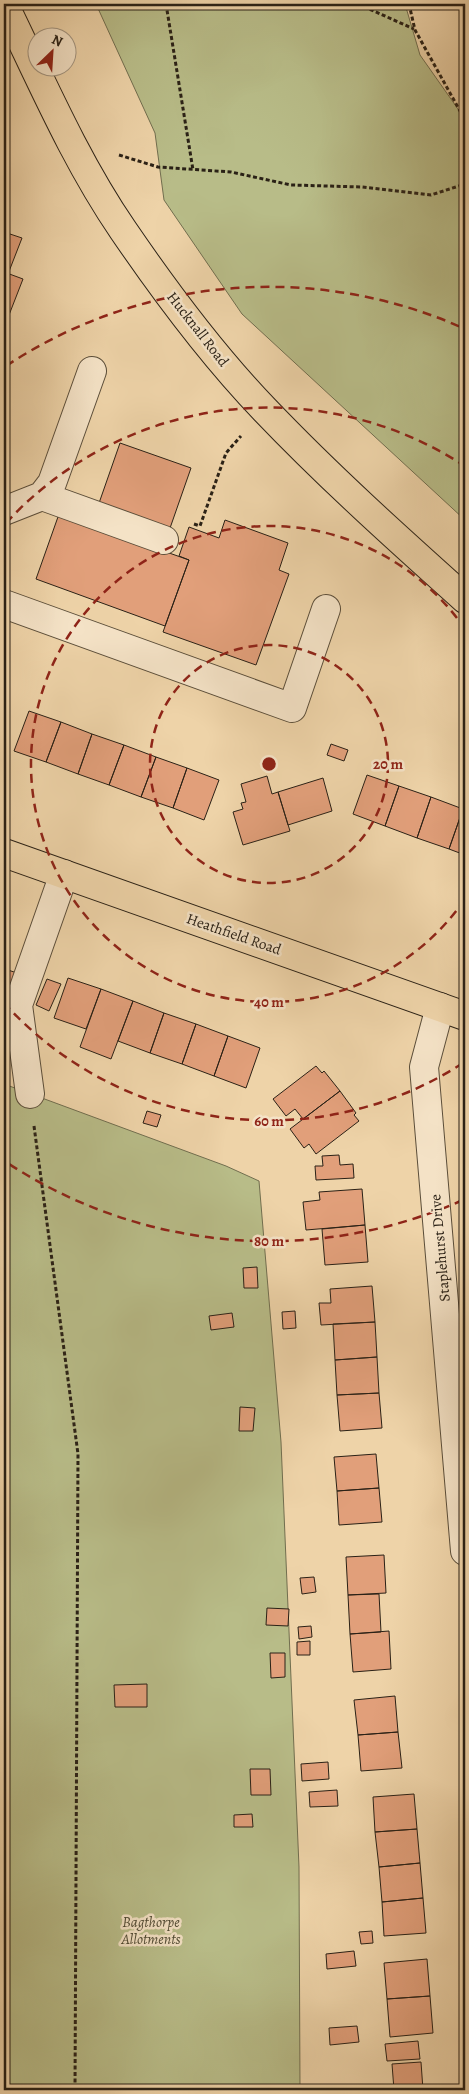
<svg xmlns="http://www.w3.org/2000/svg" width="469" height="2094" viewBox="0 0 469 2094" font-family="Alegreya,serif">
<rect width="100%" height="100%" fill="#eed3a8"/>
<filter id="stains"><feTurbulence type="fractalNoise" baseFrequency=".004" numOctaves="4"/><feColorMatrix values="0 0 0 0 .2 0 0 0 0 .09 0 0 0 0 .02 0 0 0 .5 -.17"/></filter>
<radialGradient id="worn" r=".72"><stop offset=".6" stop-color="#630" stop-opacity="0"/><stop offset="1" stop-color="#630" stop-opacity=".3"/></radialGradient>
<path fill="#b8bc88" stroke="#716e4f" d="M96 4H405L420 55 465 119V520L242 314 164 200 155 133Z
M4 1084 226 1166 259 1181 281 1442 299 1867 300 2090H4Z"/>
<path fill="#e19f7a" stroke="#2a2116" d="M4 232 22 238 8 274 4 272Z
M4 272 23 279 9 315 4 313Z
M4 313 9 315 4 328Z
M120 443 191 468 169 531 98 506Z
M59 514 189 560 165 626 36 579Z
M225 520 288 543 279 570 289 574 256 665 163 632 189 560 179 556 189 527 219 538Z
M29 711 61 722 46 762 14 751Z
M61 722 92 734 78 774 46 762Z
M92 734 124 745 109 785 78 774Z
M331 744 348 750 344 761 327 755Z
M124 745 156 757 141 797 109 785Z
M156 757 187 768 173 808 141 797Z
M187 768 219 780 204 820 173 808Z
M367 775 399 786 385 826 353 814Z
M267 776 272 794 278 792 290 831 243 845 233 812 243 809 241 803 246 802 241 784Z
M323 778 332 811 288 825 278 792Z
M399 786 431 797 417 838 385 826Z
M431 797 463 809 449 849 417 838Z
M463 809H465V855L449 849Z
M5 969 20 974 10 1002 4 1000Z
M68 978 101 989 86 1029 54 1018Z
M47 979 61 984 49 1011 36 1005Z
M101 989 133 1001 111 1059 80 1047Z
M133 1001 164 1013 150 1053 118 1041Z
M164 1013 196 1024 182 1064 150 1053Z
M196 1024 228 1036 214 1076 182 1064Z
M228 1036 260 1048 246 1088 214 1076Z
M316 1066 322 1073 324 1071 340 1091 303 1119 295 1109 286 1116 273 1099Z
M340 1091 356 1113 354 1115 359 1121 316 1154 309 1144 304 1148 290 1129Z
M147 1111 161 1115 157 1127 143 1123Z
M339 1155 340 1165 353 1164 354 1178 316 1180 315 1166H323L322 1156Z
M362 1189 365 1225 306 1230 303 1202 320 1200 319 1192Z
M365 1225 368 1262 325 1265 322 1229Z
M257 1267 258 1288H244L243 1268Z
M372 1286 375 1322 321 1325 319 1303H331L330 1289Z
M295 1311 296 1328 283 1329 282 1312Z
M232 1313 234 1327 211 1330 209 1316Z
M375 1322 377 1357 335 1360 333 1324Z
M377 1357 379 1393 337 1395 335 1360Z
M379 1393 382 1428 340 1431 337 1395Z
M240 1407 255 1408 253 1431H239Z
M376 1454 379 1488 337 1491 334 1457Z
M379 1488 382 1522 339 1525 337 1491Z
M384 1555 386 1593 348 1595 346 1557Z
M314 1577 316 1592 302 1594 300 1578Z
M379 1594 381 1632 350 1634 348 1595Z
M267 1608 289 1609 288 1626 266 1625Z
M311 1626 312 1637 299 1639 298 1627Z
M389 1631 391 1669 353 1672 350 1634Z
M310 1641V1655H297V1642Z
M270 1653H285V1677L271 1678Z
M147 1684V1707H115L114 1685Z
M395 1696 398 1732 358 1735 354 1700Z
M398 1732 402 1768 361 1771 358 1735Z
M328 1762 329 1779 302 1781 301 1764Z
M250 1769H270L271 1795H251Z
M337 1790 338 1806 310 1807 309 1792Z
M414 1794 417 1829 375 1832 373 1797Z
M252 1814 253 1827H234V1815Z
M417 1829 420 1863 379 1867 375 1832Z
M420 1863 423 1898 382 1902 379 1867Z
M423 1898 426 1933 384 1936 382 1902Z
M372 1931 373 1943 361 1944 359 1932Z
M354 1951 356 1966 327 1969 326 1954Z
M427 1959 430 1996 387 1999 384 1963Z
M430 1996 433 2033 390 2037 387 1999Z
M357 2026 359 2042 330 2045 329 2028Z
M418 2041 420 2059 387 2061 385 2044Z
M421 2062 423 2090H394L392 2064Z
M383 2086V2090L350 2089Z"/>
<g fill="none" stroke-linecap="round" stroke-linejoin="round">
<g stroke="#5b4e3a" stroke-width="30">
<path id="minor" d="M42 496 164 540
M4 511 42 496 52 483 92 371
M4 604 292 708 326 609
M440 1007 424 1067 465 1551
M30 1094 18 1005 64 874"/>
</g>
<g stroke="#2a2116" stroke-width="30">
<path id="major" d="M4 4C41 80 75 160 123 230 166 293 213 356 265 410 329 477 397 538 465 599
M4 853 465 1016"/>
</g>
<path stroke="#2a2116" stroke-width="3" stroke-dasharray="4 2.5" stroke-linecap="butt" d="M166 4 193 170
M358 4 414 29
M409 4 415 30 465 120
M119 155 158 167 231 172 291 185 362 187 431 195 465 184
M194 524 200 526 226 453 241 436
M34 1126 78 1454 75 2090"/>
<use href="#minor" stroke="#f4e2c6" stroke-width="28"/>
<use href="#major" stroke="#eed3a8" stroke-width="28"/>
</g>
<g fill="none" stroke="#8f2418" stroke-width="2.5" stroke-dasharray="9 6">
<circle cx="269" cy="764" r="119"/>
<path d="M465 899A238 238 0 1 1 465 629"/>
<path d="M463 1063A357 357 0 0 1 6 1005M6 523A357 357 0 0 1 463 465"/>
<path d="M463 1200A477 477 0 0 1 6 1162M6 366A477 477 0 0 1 463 328"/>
</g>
<g text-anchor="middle" stroke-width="5" stroke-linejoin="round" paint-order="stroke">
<g font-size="15" fill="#2a2116" stroke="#f4e2c6">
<text transform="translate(198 329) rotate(52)" y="5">Hucknall Road</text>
<text transform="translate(234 934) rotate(19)" y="5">Heathfield Road</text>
<text transform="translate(440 1248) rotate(-95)" y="5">Staplehurst Drive</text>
</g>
<g font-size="15" font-style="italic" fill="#4e4832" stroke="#f4e2c6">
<text x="151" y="1927">Bagthorpe<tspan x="151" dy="17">Allotments</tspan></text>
</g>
</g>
<circle cx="269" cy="764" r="8" fill="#8f2418" stroke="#f4e2c6" stroke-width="2.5"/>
<g font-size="15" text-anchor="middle" font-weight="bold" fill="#8f2418" stroke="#f4e2c6" stroke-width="5" stroke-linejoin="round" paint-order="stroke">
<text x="388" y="769">20 m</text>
<text x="269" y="1007">40 m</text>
<text x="269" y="1126">60 m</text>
<text x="269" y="1246">80 m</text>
</g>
<rect width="469" height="2094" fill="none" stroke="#eed3a8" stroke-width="20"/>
<rect x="5" y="5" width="459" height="2084" fill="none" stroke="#2a2116" stroke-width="2.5"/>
<rect x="10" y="10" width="449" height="2074" fill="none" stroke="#2a2116"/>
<g transform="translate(52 52) rotate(25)"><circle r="24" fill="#f4e2c6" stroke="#a39580"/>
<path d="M0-4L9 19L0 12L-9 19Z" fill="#8f2418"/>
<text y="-8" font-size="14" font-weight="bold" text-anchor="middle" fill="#2a2116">N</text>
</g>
<rect width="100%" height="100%" filter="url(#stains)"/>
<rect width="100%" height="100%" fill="url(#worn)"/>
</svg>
